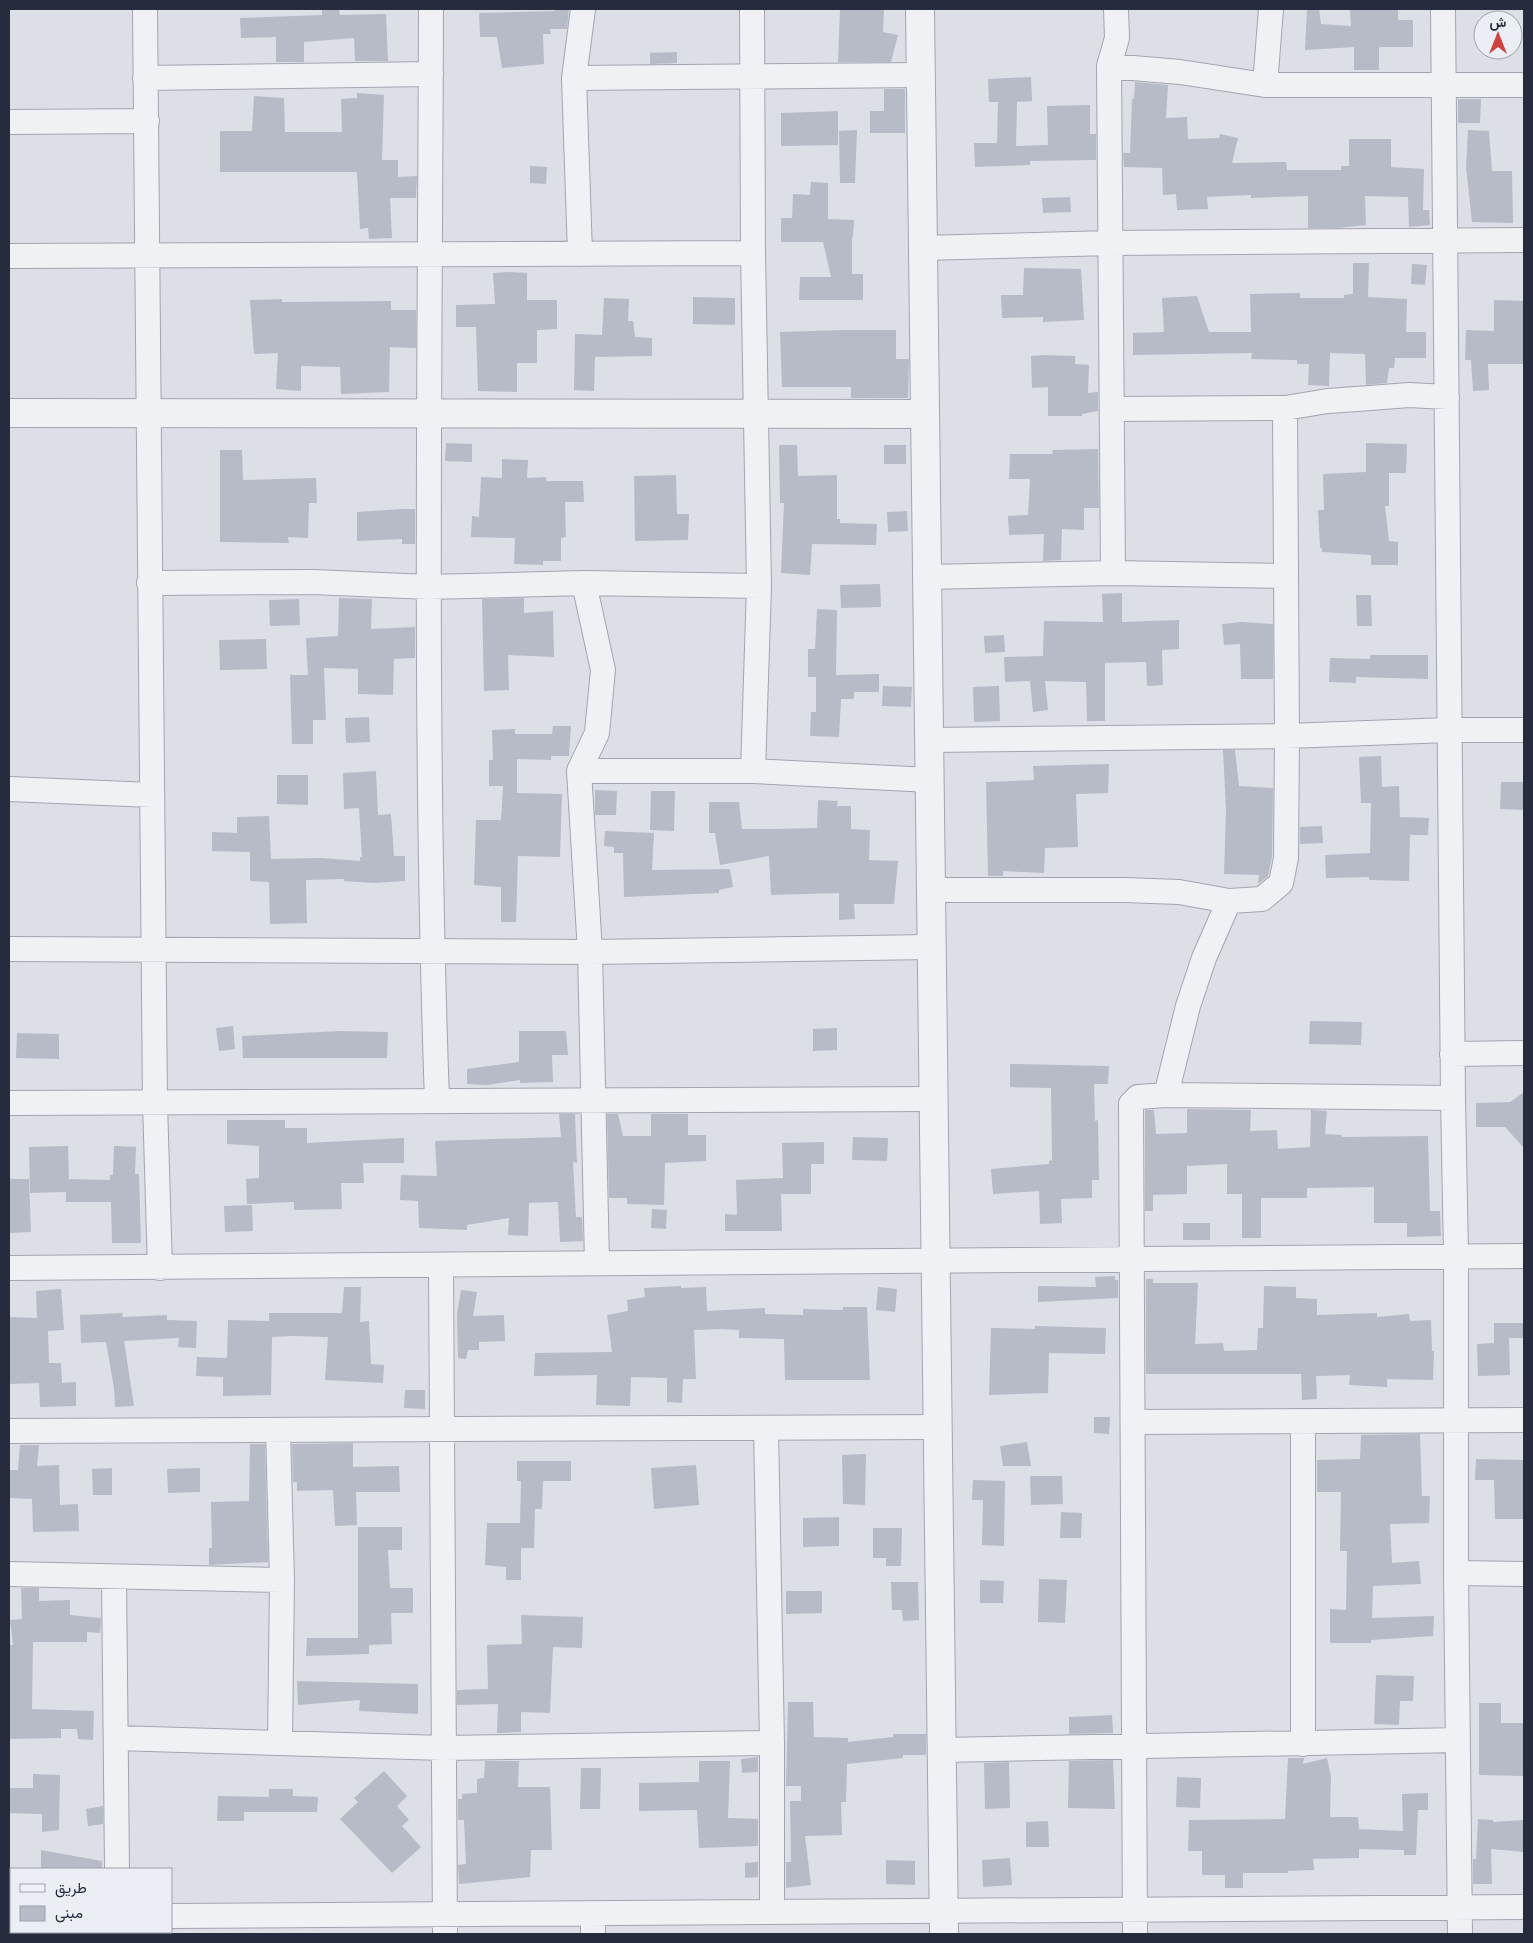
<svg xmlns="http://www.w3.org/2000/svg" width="1533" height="1943" viewBox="0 0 1533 1943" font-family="'Fira Sans Condensed',Vazirmatn,sans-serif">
<rect width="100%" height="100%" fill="#dddfe7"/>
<path fill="#b7bac7" d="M322 9H339L340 15 386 14 388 61H355L354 38 304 42V62H276V37L241 38 240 18 322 15Z
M555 9H569L567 29H550L551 34H543L544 64 502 68 497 37H480L479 13 555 11Z
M840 9H884L883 32 898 35 891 62H838Z
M1307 9H1319L1321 24 1351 26 1350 9H1398V20H1413V47H1379V70H1354V47L1305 50Z
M677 52V63L650 64V53Z
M1031 77 1032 101 1017 102 1016 146 1048 145 1047 106 1090 105V134H1096V160L1030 161V165L975 167 974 143H997L998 102H989L988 79Z
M1135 82 1168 85 1166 118 1187 117 1188 139 1219 138 1220 134 1238 138 1232 163 1286 162 1287 170H1341V166H1349V139H1391V167L1424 169 1423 210H1429L1430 225 1409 227 1408 197 1365 196 1366 225 1338 228H1308V196L1251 198V195L1207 197 1208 209 1177 210 1176 194 1163 195 1162 168 1124 167 1123 153H1130L1132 99H1134Z
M884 89H905V133H870V111H884Z
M357 93 384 95 382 160H398V177L417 176 416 198H390L392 238 369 239 368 228 360 229 357 172H220V131H252L254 96 284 98 285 132H342L341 99 357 98Z
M1458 99H1481L1480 123H1458Z
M838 111V145L781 146V113Z
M857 130 855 183H840L839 131Z
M1468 130 1489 131 1492 171H1512L1513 223 1472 222 1466 167Z
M530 166 547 167 546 184 530 183Z
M811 182 828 183V219L854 220 853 237H852V274H863V300H799L800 277H831L823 242H781V218H792L793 194 810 195Z
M1070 197 1071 212 1043 213 1042 198Z
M1353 263H1369L1368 297 1407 299 1406 332H1426V358H1395L1394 368H1389L1387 383 1366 385 1365 354 1330 353 1329 386 1308 385 1309 364H1297V360L1251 359 1252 353 1133 355V333L1164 332 1162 298 1197 296 1209 332H1251L1250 294 1300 293V298H1344V295L1353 294Z
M1412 264 1427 265 1425 285 1411 284Z
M1024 268 1081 269 1084 320 1043 322V317L1002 318 1001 295H1023Z
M509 272 527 273V300H557V329L537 330V363H517V392L478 391 476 327H456V305L495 304 493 273Z
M693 297 735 298V325L693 324Z
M604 298 629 299 628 321H633L635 337 652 338V356L595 357 594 391 574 390 575 334 602 335Z
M282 299V302L391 301V310H416V348L390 347 389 392 341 394 340 367 301 366V391L276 389 278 353 254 354 250 300Z
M1494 300 1524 301V364H1488L1489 390 1473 391 1471 360H1465L1466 330 1494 331Z
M843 330H896V359H909L908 398H851V387H782L780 332Z
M1045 355 1075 356V364L1089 365 1088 393 1098 392V411L1082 414V416H1048V387L1032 388 1031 356Z
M446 443 472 444V462L445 461Z
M1366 443 1407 444 1406 473H1389V506H1385L1389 541 1398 542V565H1371V555L1322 552V548H1320L1318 510H1324L1323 474 1366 472Z
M779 445H797L798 476 837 475V519H840V523L877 524 876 545 812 544 810 575 781 573 784 503H780Z
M884 445H906V464H884Z
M1098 449 1099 508H1084V530L1062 529 1061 560 1043 561 1044 534 1009 535 1008 516 1028 515 1030 479H1009L1010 454H1053L1052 450Z
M220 450H242L243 480 316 478 317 503H309L308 538 288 537 289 543 220 542Z
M502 459 528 460 527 478 546 477V481H583L584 502H565L566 537 561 538V561H543V565L514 564 515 538 471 537 472 516 479 517 481 477 502 478Z
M676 475 677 514H689L688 540 635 541 634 476Z
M401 509H415V544H402V539L357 541V512Z
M907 511 908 531 888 532 887 512Z
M880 584 881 607 841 608 840 585Z
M1122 593V622L1179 620V649L1162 650 1163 685 1147 686 1146 662 1105 663V721H1087L1086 682 1045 681 1048 710 1033 712 1030 681 1005 682 1004 657 1043 656 1044 621 1103 622 1102 594Z
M1356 595H1371L1372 626H1357Z
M339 598 372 599 371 629 415 627V658L394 659 393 695 358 694V669L324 668 326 720H313V744H292L290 675H308L306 638 338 636Z
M524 598V613L553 611 554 657 508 655 509 690 484 691 482 599Z
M299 599 300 625 270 626 269 600Z
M817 609 837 610 836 675 879 674V692H854V699H841L839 737 810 736 811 712H816V677H808V649H815Z
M1242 622 1273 624V679H1241L1240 644 1224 645 1222 624Z
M1004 635 1005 652 985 653 984 636Z
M266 639 267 669 220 670 219 640Z
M1370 655H1428V679L1356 677V683L1329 682 1330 658 1370 659Z
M883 686 912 687 911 707 882 706Z
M999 686 1000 721 974 722 973 687Z
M369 717 370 742 346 743 345 718Z
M553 726H571L569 756H551V760L517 759V793L562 794 560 857 518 856 516 922H501V887L474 885 476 820H501L503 786H489V760H493L492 730 515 729V734H552Z
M1223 750H1235L1239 786 1273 788 1272 857 1268 876 1258 884 1259 875 1224 874 1226 810Z
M1381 756 1382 787 1399 786 1400 817 1429 818 1428 835H1410L1409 881 1369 880V877L1326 878 1325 855 1370 853 1371 803H1361L1359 757Z
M1109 764 1108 793 1076 794 1078 847 1045 848 1044 873 1003 871V876H988L986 782 1034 780 1033 766Z
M376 771 378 815 391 814 394 856H405V881L374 883 344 881V879L306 880 307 923 270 924 269 882 250 881V852L212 851V832L237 833V817L269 816 271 859 321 858 360 861V857H362L359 808 344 809 343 773Z
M277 775H308V805L277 804Z
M1501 782H1524V810L1500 809Z
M595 790 617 791 616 815H595Z
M651 791H675L674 831 650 830Z
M818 800 838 801 837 806H851V829L870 830 869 860 898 861 894 904H854L855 919 839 920V893L771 895 769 856 720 865 715 833H709V802H739L742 829H775L817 828Z
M1322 826 1323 843 1300 844V827Z
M605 831 654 833 652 870 730 869 733 887 719 890V893L624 897 623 853H614V847L604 846Z
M1310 1021 1362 1022 1361 1045 1309 1044Z
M233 1026 235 1049 219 1051 216 1028Z
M837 1028V1050L813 1051V1029Z
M339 1031 388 1032 387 1058H243L242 1036Z
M519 1031H566L568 1055H552L553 1082 520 1083V1080L487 1085 467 1084V1069L519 1062Z
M17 1033 59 1034V1059L16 1058Z
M1010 1064 1109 1066 1108 1084H1094L1095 1121 1098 1120 1099 1180H1092V1198L1061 1199 1062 1223 1040 1224 1039 1191 993 1194 991 1169 1049 1164V1161L1052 1160 1051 1088 1010 1087Z
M1524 1092V1148L1505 1127H1476V1103L1510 1102Z
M1187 1109 1251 1110 1250 1131 1277 1130 1278 1149 1310 1147 1311 1110 1327 1111 1325 1134 1342 1135V1137L1428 1136 1430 1211H1440L1441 1236 1407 1237V1223H1374V1187L1307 1188V1198H1261V1238H1242V1194H1227V1164L1187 1166V1194L1153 1195V1211H1145V1110H1154L1156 1134 1187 1133Z
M559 1114H575L577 1163 573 1162 576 1217H582L583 1241 560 1242 558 1202 529 1203 528 1236 508 1235 509 1218 467 1225V1230L419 1228 418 1201 400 1200 401 1175 437 1176 435 1141 561 1137Z
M607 1114H618L623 1136H651V1114H688V1135H706V1161L665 1163 664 1205 627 1204V1198H609Z
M227 1120H285V1128H307V1143L404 1138V1163H363L364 1183H341L342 1209 294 1210V1202L247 1204 246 1179 259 1178V1146L227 1144Z
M853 1137 888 1138 887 1161 852 1160Z
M824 1142V1164H811V1194H781L782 1231H725V1214L737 1215 736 1180 783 1178 782 1143Z
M68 1146 69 1179 110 1180V1175H113L114 1146 136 1147 135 1174H139L141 1243H112L111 1202H66V1192L30 1193 29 1147Z
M9 1179H29L31 1232 9 1233Z
M252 1205 253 1231 225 1232 224 1206Z
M652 1209 667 1210 666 1229 651 1228Z
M1183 1223H1210V1240H1183Z
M1115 1276V1280H1118V1298L1038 1302V1286L1096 1287 1095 1277Z
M1146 1279H1153V1283H1198L1195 1344 1223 1343 1224 1351 1257 1350 1258 1328H1263L1264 1286 1296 1287V1298L1317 1299V1315L1377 1313V1317L1409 1314 1410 1321 1431 1320 1432 1351H1434L1433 1380 1387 1379V1387L1349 1385 1350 1375 1316 1376 1317 1399 1302 1400 1301 1374H1146Z
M681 1286V1288L706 1287 707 1311 765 1308V1314L803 1315V1309L843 1310V1307H867L870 1380H785L784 1339 739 1338V1330L720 1329 694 1330 696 1379H683L682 1403 667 1402V1378L631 1377 630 1406 596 1405 597 1375 534 1376 535 1353 612 1352 607 1315 628 1311 627 1300 645 1297 644 1288Z
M344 1287H361L360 1322 369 1321 371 1364 384 1365 383 1383 325 1380 328 1337 292 1336 272 1337 271 1395 223 1396V1377L196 1376 197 1357 227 1358 228 1320 269 1321V1313H342Z
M878 1287 897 1289 895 1312 876 1310Z
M61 1289 64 1330 48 1331 49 1363H61L62 1383 76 1382V1406L40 1407 39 1383 9 1384V1317L37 1318 36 1291Z
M461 1290 477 1292 473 1316 504 1315 505 1341 479 1342V1350H468L466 1359 458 1358 457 1314Z
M123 1313 122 1317 167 1315V1320L197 1321 196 1348 178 1347 179 1338 124 1341 134 1406 115 1407 114 1388 106 1342 81 1343 80 1315Z
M1494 1323H1524V1338H1509L1510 1375 1478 1376 1477 1344 1494 1343Z
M1035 1326 1106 1328 1105 1354 1049 1353 1048 1393 989 1395 991 1328 1035 1329Z
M405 1390H425V1409L404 1408Z
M1094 1417H1110L1109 1434 1094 1433Z
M1420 1434 1422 1496H1430L1429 1523 1390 1524 1392 1563 1419 1561 1421 1584 1373 1586 1372 1618 1434 1616 1433 1636 1371 1640V1643H1330V1609L1346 1610 1347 1551H1340L1341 1492H1317V1460L1360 1459 1361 1435Z
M1027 1442 1031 1466H1003L1000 1446Z
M353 1443V1467L399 1466 400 1492H356L357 1525 335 1526 333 1490 297 1491V1482H293L292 1444Z
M250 1444H265L268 1562 209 1565V1548H212L211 1502 249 1501Z
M20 1445H39L37 1466 59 1465 60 1505 78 1504 79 1531 33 1532 32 1499 9 1498V1470H18Z
M866 1454 865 1505 843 1504 842 1455Z
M1476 1459 1524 1460V1519H1495L1494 1480H1475Z
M517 1461H571V1481H543L542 1509H535L534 1548H521V1580H506V1567L485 1565 487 1523H520L521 1481H517Z
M696 1465 699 1505 654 1509 651 1468Z
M112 1468V1495H93L92 1469Z
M200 1468V1492L168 1493 167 1469Z
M1030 1476H1062L1063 1504 1031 1505Z
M973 1480 1005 1481 1004 1546 982 1545 983 1500H972Z
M1061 1512 1082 1513 1081 1538H1060Z
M839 1517V1546L803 1547V1518Z
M358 1527H402V1550H388L390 1588H413V1613H391L392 1644 369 1645V1654L306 1656 307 1638H358Z
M873 1528H902L901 1566H886V1558H873Z
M1039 1579 1067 1580 1065 1623 1038 1622Z
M980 1580 1004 1581 1003 1603H980Z
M891 1582H918L919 1620 903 1621 902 1610H892Z
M21 1588H39V1601L70 1600V1615L101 1618 100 1633 87 1632V1642H33L32 1709 94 1711 93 1740 78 1739 77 1729H61V1738L9 1739V1645H13L10 1620 22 1619Z
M786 1591H822V1613L786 1614Z
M521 1615 583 1617 582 1648 553 1647 550 1713 521 1712V1732L497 1733 498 1704 457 1705V1690L488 1689 487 1645 522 1644Z
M1376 1675 1414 1676 1413 1701H1400L1399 1725 1374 1724Z
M297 1681 418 1684V1714L359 1711 360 1700 298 1705Z
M788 1702H813L814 1737 848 1738V1742L893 1737V1734H926V1755H903V1758L847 1764 846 1802H841L842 1835 805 1836 811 1885 786 1888V1862H791L790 1801H801V1786H786Z
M1479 1703H1501V1723H1524V1776L1479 1775Z
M1112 1715 1113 1733 1069 1734V1717Z
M758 1757V1772L742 1773 741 1759Z
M1288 1758H1304L1303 1764 1327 1758 1331 1776 1330 1817H1358L1359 1829 1403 1831 1402 1794 1428 1793V1810H1418L1416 1855H1404V1850L1359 1849V1858L1313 1859 1314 1870 1288 1871V1873H1243V1888H1225V1875H1202V1851H1188L1189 1820 1285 1819Z
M1113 1760 1115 1809 1068 1808 1069 1761Z
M485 1761H519L518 1787H550L552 1850H531L530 1877 459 1884 458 1865 466 1864 464 1820H458V1799H462V1794L477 1793V1779L484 1778Z
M699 1761H730L728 1818 758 1819V1846L699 1848 697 1810 639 1811V1783L699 1782Z
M1009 1762 1010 1808 985 1809 984 1763Z
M581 1768H601L600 1809H580Z
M384 1771 407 1796 397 1806 409 1820 402 1826 421 1847 392 1873 340 1819 358 1802 354 1798Z
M33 1774 60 1775 59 1830 42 1832V1814L9 1813V1788H33Z
M1177 1777 1201 1778 1200 1808 1176 1807Z
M269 1789H293V1796L318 1797 317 1812H244V1821H217L218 1796 269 1797Z
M103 1806V1824L88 1826 86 1809Z
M1478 1819 1493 1820V1822L1524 1820V1852L1491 1849 1492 1884H1473V1859H1476Z
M1048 1821 1049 1847H1026V1822Z
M41 1850 102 1861V1869H41Z
M1010 1858 1012 1885 983 1887 982 1860Z
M886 1860 915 1861V1885L886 1884Z
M758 1862V1877L745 1878V1863Z"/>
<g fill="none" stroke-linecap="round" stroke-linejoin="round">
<g stroke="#a2a5b1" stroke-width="26">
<path id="minor" d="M145 9 155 1103 160 1268
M431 9C430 373 424 737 437 1101
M752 9 753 253 759 586 753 771
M1443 9 1453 1098 1456 1256V1573L1460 1934
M1109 66 1180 72 1265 85H1524
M145 78 431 74
M574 78 921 75
M1265 85 1271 9
M9 122 147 121
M923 248 1110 243 1524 240
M580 254 574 78 583 9
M9 256 753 253
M1113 409 1285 408 1328 401 1370 398 1409 395 1447 397
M1113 573 1109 66 1117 38 1116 9
M927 577 1113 573 1285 576
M149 583 313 582 428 587 584 583 759 586
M584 583 603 670 597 733 579 771 590 952 597 1263
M929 740 1287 736 1449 730H1524
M579 771H753L930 780
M9 789 152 795
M931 890H1124L1179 892 1229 901 1262 899 1281 883 1286 858 1287 736 1285 408
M9 949 590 952 931 947
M1452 1054 1524 1053
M1166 1095 1188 1006 1204 958 1229 901
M9 1103 933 1099
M441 1265 445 1934
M9 1268 1524 1256
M1303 1421V1744
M1134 1422 1524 1420
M766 1428 772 1743V1911
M278 1430 282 1580 280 1743
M9 1431 937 1427
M1456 1573 1524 1574
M9 1574 282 1580
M114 1577 117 1869
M116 1738 443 1748 772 1743
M942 1750 1458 1740
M171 1916 1524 1907
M9 1917H11
M593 1934V1913
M1135 1934 1131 1104 1138 1097 1166 1095 1453 1098"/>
</g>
<g stroke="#a2a5b1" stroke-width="30">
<path id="tertiary" d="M920 9 944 1934
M9 413 925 414"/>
</g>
<use href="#minor" stroke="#f0f1f5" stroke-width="24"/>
<use href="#tertiary" stroke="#f0f1f5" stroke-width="28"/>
</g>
<rect width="1533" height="1943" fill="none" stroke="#262b3e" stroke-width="20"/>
<rect x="10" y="1868" width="162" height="65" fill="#eceef5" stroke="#9da0ac"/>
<rect x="20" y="1884" width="25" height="8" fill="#f0f1f5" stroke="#9da0ac"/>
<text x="55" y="1893" font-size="15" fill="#262b3e">طريق</text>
<rect x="20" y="1906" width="25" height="15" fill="#b7bac7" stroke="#9da0ac"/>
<text x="55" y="1918" font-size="15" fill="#262b3e">مبنى</text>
<g transform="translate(1498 35)"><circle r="24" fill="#eceef5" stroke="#9da0ac"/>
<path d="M0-4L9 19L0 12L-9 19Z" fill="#d0423e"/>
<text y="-8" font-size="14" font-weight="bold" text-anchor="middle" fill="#262b3e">ش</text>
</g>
</svg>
